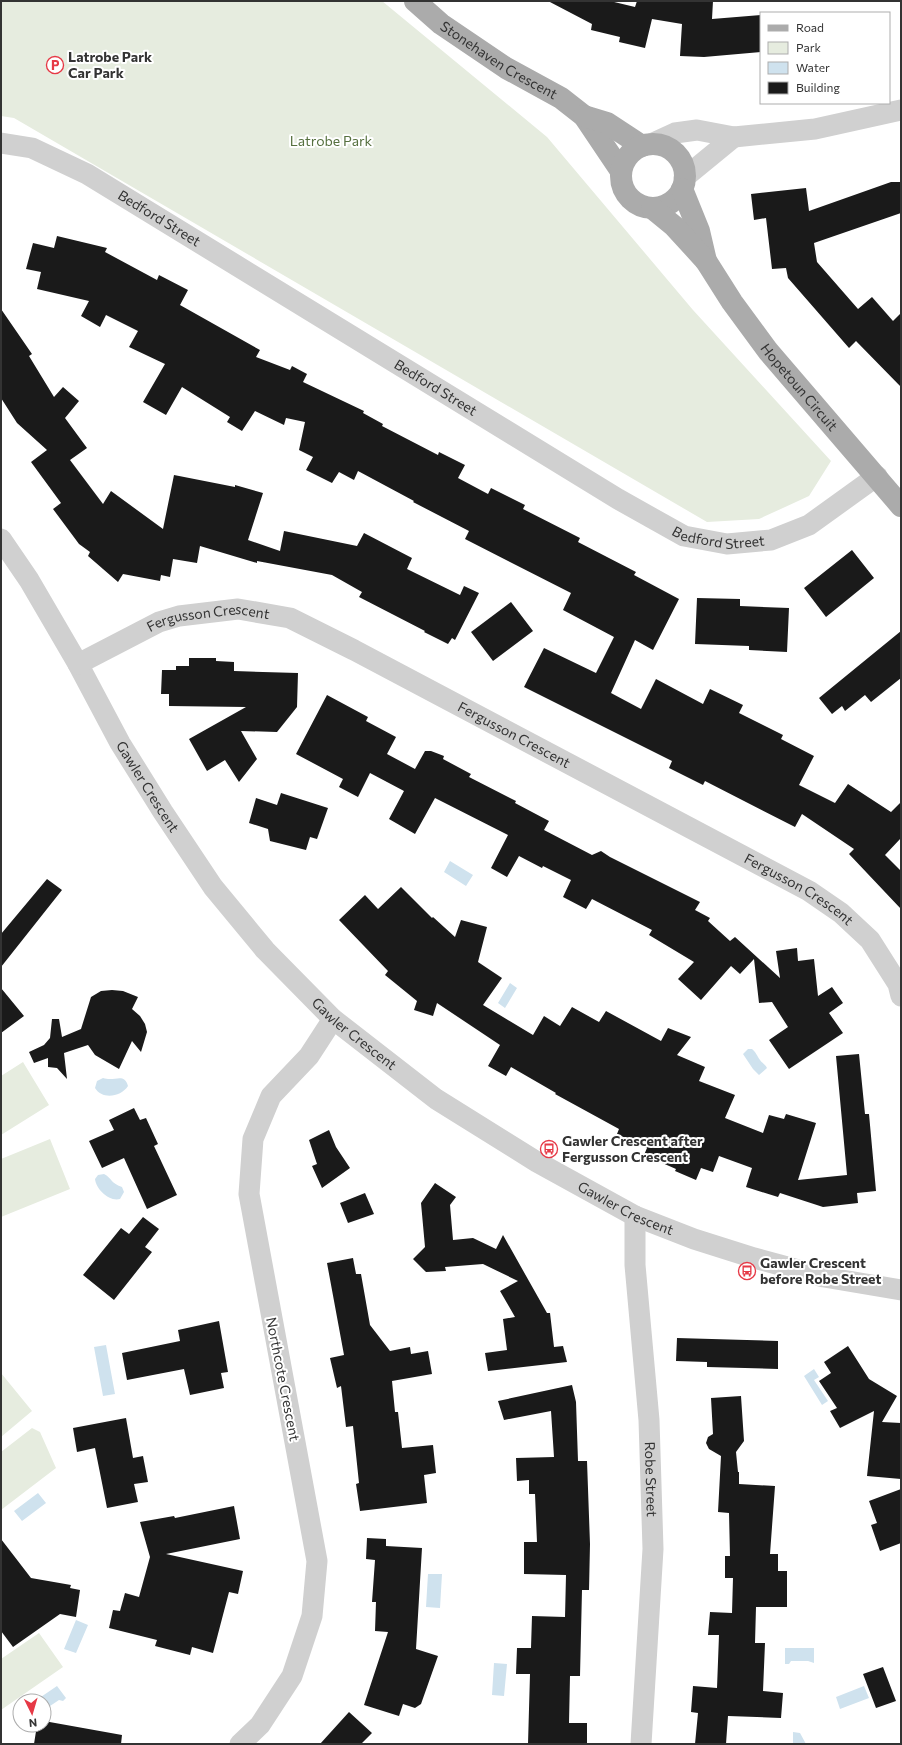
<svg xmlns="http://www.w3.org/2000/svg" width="902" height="1745" viewBox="0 0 902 1745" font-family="Commissioner,sans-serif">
<rect width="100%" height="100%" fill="#fff"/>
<path fill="#e6ecdf" d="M1 1H382L547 137 693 310 831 461 809 496 759 519 707 522 14 118 1 116Z
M23 1062 49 1105 1 1135V1076Z
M50 1139 70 1189 1 1217V1159Z
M1 1373 32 1411 1 1437Z
M32 1428 40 1432 56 1468 1 1510V1452Z
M39 1633 63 1667 1 1710V1659Z"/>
<path fill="#cfe2ee" d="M450 861 473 875 466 886 444 872Z
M510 983 517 988 505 1008 498 1003Z
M748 1049H752C756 1052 757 1056 760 1060 762 1063 765 1064 767 1068L759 1075 753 1069 743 1054Z
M103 1078C115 1082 124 1072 128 1086 121 1097 102 1100 95 1088L97 1081Z
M104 1174C112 1178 110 1183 122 1187L124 1192 120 1199C109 1202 96 1189 95 1179L98 1175Z
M106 1345 115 1394 103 1396 94 1347Z
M814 1369 819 1377 814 1380 828 1401 822 1405 804 1376Z
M38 1493 46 1503 22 1521 14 1511Z
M428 1574H442L440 1608 426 1607Z
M76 1620 88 1625 76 1653 64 1649Z
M785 1648H814V1663L808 1661H791L789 1664H785Z
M494 1663 507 1664 504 1696 492 1695Z
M57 1686 66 1698 63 1701 59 1700 44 1710V1701H35Z
M864 1686 869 1698 840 1709 836 1697Z
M793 1732 800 1733 806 1744H793Z"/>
<path fill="#1a1a1a" d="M548 1H610L635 7 637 1H713L712 19 761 15V52L704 57 680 56 682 24 652 19 645 48 619 42 620 37 591 30 592 24Z
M891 182H901V213L814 243 817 262 858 309 872 297 893 321 901 313V387L856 341 849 348 788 278 786 268 772 269 766 218 754 220 751 194 806 188 809 211Z
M57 236 107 248 105 252 157 280 159 275 188 290 180 305 260 350 256 357 290 370 292 366 307 374 303 382 364 411 363 413 383 424 382 426 438 455 439 452 465 465 458 478 488 494 491 488 525 505 523 509 580 538 578 542 636 572 634 575 679 599 653 650 635 640 611 693 641 709 656 679 703 704 710 689 743 705 739 713 783 735 781 739 814 756 799 785 835 803 848 784 891 812 901 802V838L885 855 901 871V909L849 854 854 849 802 814 795 827 705 781 703 785 669 768 672 761 524 687 544 648 596 673 614 637 563 610 571 593 465 539 469 531 413 502 414 501 358 471 354 480 339 472 332 483 306 470 313 457 299 450 305 422 286 418 284 425 255 411 242 431 227 422 230 417 182 387 166 415 143 402 165 364 129 347 138 331 106 315 100 327 81 316 89 301 37 289 41 272 26 269 33 243 54 248Z
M1 309 32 354 29 356 54 397 63 387 79 401 65 418 87 448 70 460 103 504 111 491 163 529 174 475 235 487V485L263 493 248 540 280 551 284 531 357 546 364 533 412 558 407 569 460 595 464 586 479 593 455 640 452 638 448 644 424 632 425 631 359 597 362 592 332 575 257 561V563L200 546 197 563 173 559 170 577 161 575 160 581 123 574 118 582 88 556 90 552 79 544 53 509 61 503 31 462 47 450 17 423 1 398Z
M852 550 874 578 826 617 804 588Z
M697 598 740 599V606L789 608 787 652 749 650V646L695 644Z
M511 602 533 631 493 661 471 632Z
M901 631V678L871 702 865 695 845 711 842 706 832 714 819 698Z
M189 658H216V661L234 662V671L298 673 297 707 277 732 241 731 257 759 239 782 225 760 207 771 189 739 246 707 169 706V694H161L162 670H176V666H189Z
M327 695 368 717 366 721 396 737 387 754 415 769 425 751H431L444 756 443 759 471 774 469 777 516 801 515 803 549 821 544 830 592 855 601 851 610 857 700 902 695 910 710 918 708 921 730 941 735 937 780 978 776 951 797 948 798 961 814 959 818 996 832 987 843 1003 829 1013 843 1033 789 1069 769 1040 788 1027 772 1002 759 1003 754 959 740 974 731 966 701 1000 678 979 694 962 649 935 652 930 592 899 586 909 563 897 571 880 543 866 542 868 519 856 507 877 491 868 508 835 435 798 415 834 389 819 404 791 370 773 358 797 339 787 343 779 296 754Z
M281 793 328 808 317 839 310 837 306 850 270 841 268 829 249 823 256 798 277 805Z
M47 879 62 890 1 967V934Z
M401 887 432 918 433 917 455 937 461 920 487 927 478 962 502 978 483 1005 533 1035 544 1016 560 1026 572 1007 599 1022 606 1011 661 1041 668 1028 691 1037 677 1055 705 1067 699 1081 735 1095 725 1118 763 1133 769 1115 784 1119 786 1114 816 1123 798 1180 847 1175 836 1056 859 1054 865 1114H869L876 1191 857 1193 858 1203 823 1207 780 1193 778 1197 746 1187 752 1168 719 1156 713 1172 701 1168 696 1180 675 1171 676 1169 644 1155 647 1148 617 1134 619 1129 555 1094 556 1093 511 1067 506 1076 488 1066 500 1045 437 1003 433 1016 414 1010 417 1001 385 975 388 971 339 920 365 895 378 909Z
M1 988 24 1016 1 1033Z
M112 990 123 991 138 997 132 1009 140 1016 145 1024 147 1032 141 1052 132 1041 119 1069 95 1055 88 1045 64 1053 67 1079 57 1068 48 1067V1058L34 1063 29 1052 44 1045 50 1038 52 1019H59L62 1037 81 1029 91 997 101 991Z
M134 1108 140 1120 146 1118 158 1144 154 1146 177 1195 147 1209 124 1158 102 1168 89 1141 114 1130 109 1120Z
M329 1130 336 1147 350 1168 322 1188 312 1166 317 1164 309 1140Z
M435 1183 456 1197 450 1205 453 1240 473 1238 496 1249 503 1235 547 1313H550L554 1347 563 1346 567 1362 488 1371 485 1353 507 1350 503 1319 515 1317 500 1291 518 1281 483 1264 445 1267 446 1271 426 1272 413 1259 425 1247 421 1203Z
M365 1193 374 1214 348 1223 340 1203Z
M143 1217 159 1229 145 1247 152 1252 114 1300 83 1275 121 1228 129 1234Z
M353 1258 356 1274H361L370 1325 390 1351 410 1347 411 1354 428 1351 432 1374 392 1381 395 1412H398L402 1448 433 1445 436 1473 424 1475 427 1503 360 1511 356 1484 359 1483 353 1426 346 1427 341 1386 337 1388 330 1358 344 1355 327 1263Z
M219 1321 228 1372 221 1373 224 1388 190 1395 184 1369 127 1380 122 1353 180 1341 178 1330Z
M677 1338 778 1341V1369L707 1367V1362L676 1361Z
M848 1346 869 1379 897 1396 882 1422 901 1423V1479L867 1476 874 1411 840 1428 830 1411 837 1408 819 1381 831 1373 824 1362Z
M572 1385 576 1402 578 1461H587L590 1544 589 1590H582L580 1676H570L569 1723H587V1744H528L530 1674H516L517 1648H531L532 1616 565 1617 566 1575 524 1574V1542H537L535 1494H529V1480L517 1481 516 1458 554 1457 551 1411 504 1420 498 1401Z
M741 1396 744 1441 736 1452 738 1472H739V1484L775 1486 770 1554H778V1571H787V1607H756L755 1643H765L763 1691 783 1693 781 1718 728 1716 726 1744H695L698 1713 691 1712 693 1686 717 1688 719 1635H708L710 1612 732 1613 733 1578H725V1556H730L729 1513 718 1512 721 1456 709 1449 706 1443 708 1437 713 1434 711 1398Z
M126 1418 133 1458 143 1456 148 1482 134 1484 138 1502 107 1508 95 1448 77 1452 73 1428Z
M901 1489V1543L880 1551 871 1525 877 1523 869 1501Z
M234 1506 240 1539 166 1554 243 1571 238 1594 229 1592 213 1653 192 1647 190 1655 155 1646 157 1640 109 1628 113 1610 120 1611 125 1593 139 1597 150 1557 140 1522 174 1516 175 1518Z
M367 1538 386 1539V1546L422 1548 416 1649 438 1656 421 1704 415 1708 403 1704 399 1716 364 1705 388 1632 375 1631 376 1602H372L375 1560 366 1559Z
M1 1539 31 1578 71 1585 70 1588 80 1590 76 1617 60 1614 13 1647 1 1631Z
M883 1667 896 1701 876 1708 863 1674Z
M349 1712 372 1733 361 1744H320Z
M44 1721 122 1735 121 1744H34L37 1725H44Z"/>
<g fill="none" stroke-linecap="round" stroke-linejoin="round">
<g stroke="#d0d0d0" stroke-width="21">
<path id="s1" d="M1 143 32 148 87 174 618 499 684 536 727 544 771 540 809 525 877 476"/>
<path d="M651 144 675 133 697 130 734 137 815 129 901 110"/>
<path d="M684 178 734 137"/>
<path id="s2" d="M1 539 29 580 78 664 120 743 163 812 213 887 265 950 333 1019 436 1099 537 1162 635 1216 694 1239 754 1258 824 1277 901 1290"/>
<path id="s3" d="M78 664 159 622 179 616 238 609 290 618 354 650 809 891 841 913 870 940 898 984 901 996"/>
<path id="s4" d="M635 1216V1265L649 1420 653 1549 641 1744"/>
<path d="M240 1744 260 1725 292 1676 312 1616 317 1561 249 1194 253 1139 271 1096 309 1056 333 1019"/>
</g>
<g stroke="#ababab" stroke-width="22">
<path id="s5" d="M415 1 441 24 506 68 561 98 584 116 621 171"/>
<path d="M584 116 607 123 642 146"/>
<circle cx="653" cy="176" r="32"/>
<path d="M682 189 699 231 706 261"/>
<path id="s6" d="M652 208 674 226 706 261 732 302 768 351 901 506"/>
</g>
</g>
<defs>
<g id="parking-ring" transform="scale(0.9)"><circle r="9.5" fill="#fff" stroke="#e63946" stroke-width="1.5"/><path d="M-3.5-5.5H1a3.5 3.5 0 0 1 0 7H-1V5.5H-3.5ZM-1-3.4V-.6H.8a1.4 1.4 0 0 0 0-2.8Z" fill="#e63946"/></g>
<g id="bus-ring" transform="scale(0.9)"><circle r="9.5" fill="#fff" stroke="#e63946" stroke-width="1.5"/><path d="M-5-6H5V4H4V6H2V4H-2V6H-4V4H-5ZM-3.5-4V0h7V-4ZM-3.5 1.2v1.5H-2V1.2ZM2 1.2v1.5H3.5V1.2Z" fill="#e63946"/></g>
</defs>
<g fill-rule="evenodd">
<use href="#parking-ring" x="55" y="65"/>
<use href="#bus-ring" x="549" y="1149"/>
<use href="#bus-ring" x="747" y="1271"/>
</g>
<g text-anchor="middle" stroke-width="4" stroke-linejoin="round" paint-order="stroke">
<g font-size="14" font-weight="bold" fill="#333" stroke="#fff" text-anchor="start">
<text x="68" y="62">Latrobe Park<tspan x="68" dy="16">Car Park</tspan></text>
<text x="562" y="1146">Gawler Crescent after<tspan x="562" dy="16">Fergusson Crescent</tspan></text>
<text x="760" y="1268">Gawler Crescent<tspan x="760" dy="16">before Robe Street</tspan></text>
</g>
<g font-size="14" fill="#333" stroke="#fff">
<text dy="5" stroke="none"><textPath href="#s5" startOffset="103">Stonehaven Crescent</textPath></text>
<text dy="5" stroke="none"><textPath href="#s1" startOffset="177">Bedford Street</textPath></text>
<text dy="5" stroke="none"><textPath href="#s6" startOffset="233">Hopetoun Circuit</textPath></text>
<text dy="5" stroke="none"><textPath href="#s1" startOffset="501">Bedford Street</textPath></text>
<text dy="5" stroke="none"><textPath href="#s1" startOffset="825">Bedford Street</textPath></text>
<text dy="5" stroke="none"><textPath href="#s3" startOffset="141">Fergusson Crescent</textPath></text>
<text dy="5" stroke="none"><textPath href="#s3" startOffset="477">Fergusson Crescent</textPath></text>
<text dy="5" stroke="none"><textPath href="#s2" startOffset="288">Gawler Crescent</textPath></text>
<text dy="5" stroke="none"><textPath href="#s3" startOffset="801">Fergusson Crescent</textPath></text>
<text dy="5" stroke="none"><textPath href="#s2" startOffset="612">Gawler Crescent</textPath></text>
<text dy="5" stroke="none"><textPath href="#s2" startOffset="936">Gawler Crescent</textPath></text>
<text transform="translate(283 1379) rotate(79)" y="5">Northcote Crescent</text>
<text dy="5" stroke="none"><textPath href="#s4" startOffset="264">Robe Street</textPath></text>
</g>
<g font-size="14" fill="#56703f" stroke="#fff">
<text x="331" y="146">Latrobe Park</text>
</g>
</g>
<rect width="902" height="1745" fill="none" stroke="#333333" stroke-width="4"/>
<rect x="760" y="12" width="130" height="92" fill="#ffffff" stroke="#adadad"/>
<rect x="768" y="25" width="20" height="6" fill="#ababab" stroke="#adadad"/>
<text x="796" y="32" font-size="12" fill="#333333">Road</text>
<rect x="768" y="42" width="20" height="12" fill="#e6ecdf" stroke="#adadad"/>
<text x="796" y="52" font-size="12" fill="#333333">Park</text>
<rect x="768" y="62" width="20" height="12" fill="#cfe2ee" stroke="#adadad"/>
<text x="796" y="72" font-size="12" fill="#333333">Water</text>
<rect x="768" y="82" width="20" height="12" fill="#1a1a1a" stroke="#adadad"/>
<text x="796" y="92" font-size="12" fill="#333333">Building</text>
<g transform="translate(32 1713) rotate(175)"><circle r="19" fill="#ffffff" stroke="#adadad"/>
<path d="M0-3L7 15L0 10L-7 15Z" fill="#e63946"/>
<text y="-6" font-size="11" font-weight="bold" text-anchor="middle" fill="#333333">N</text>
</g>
</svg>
